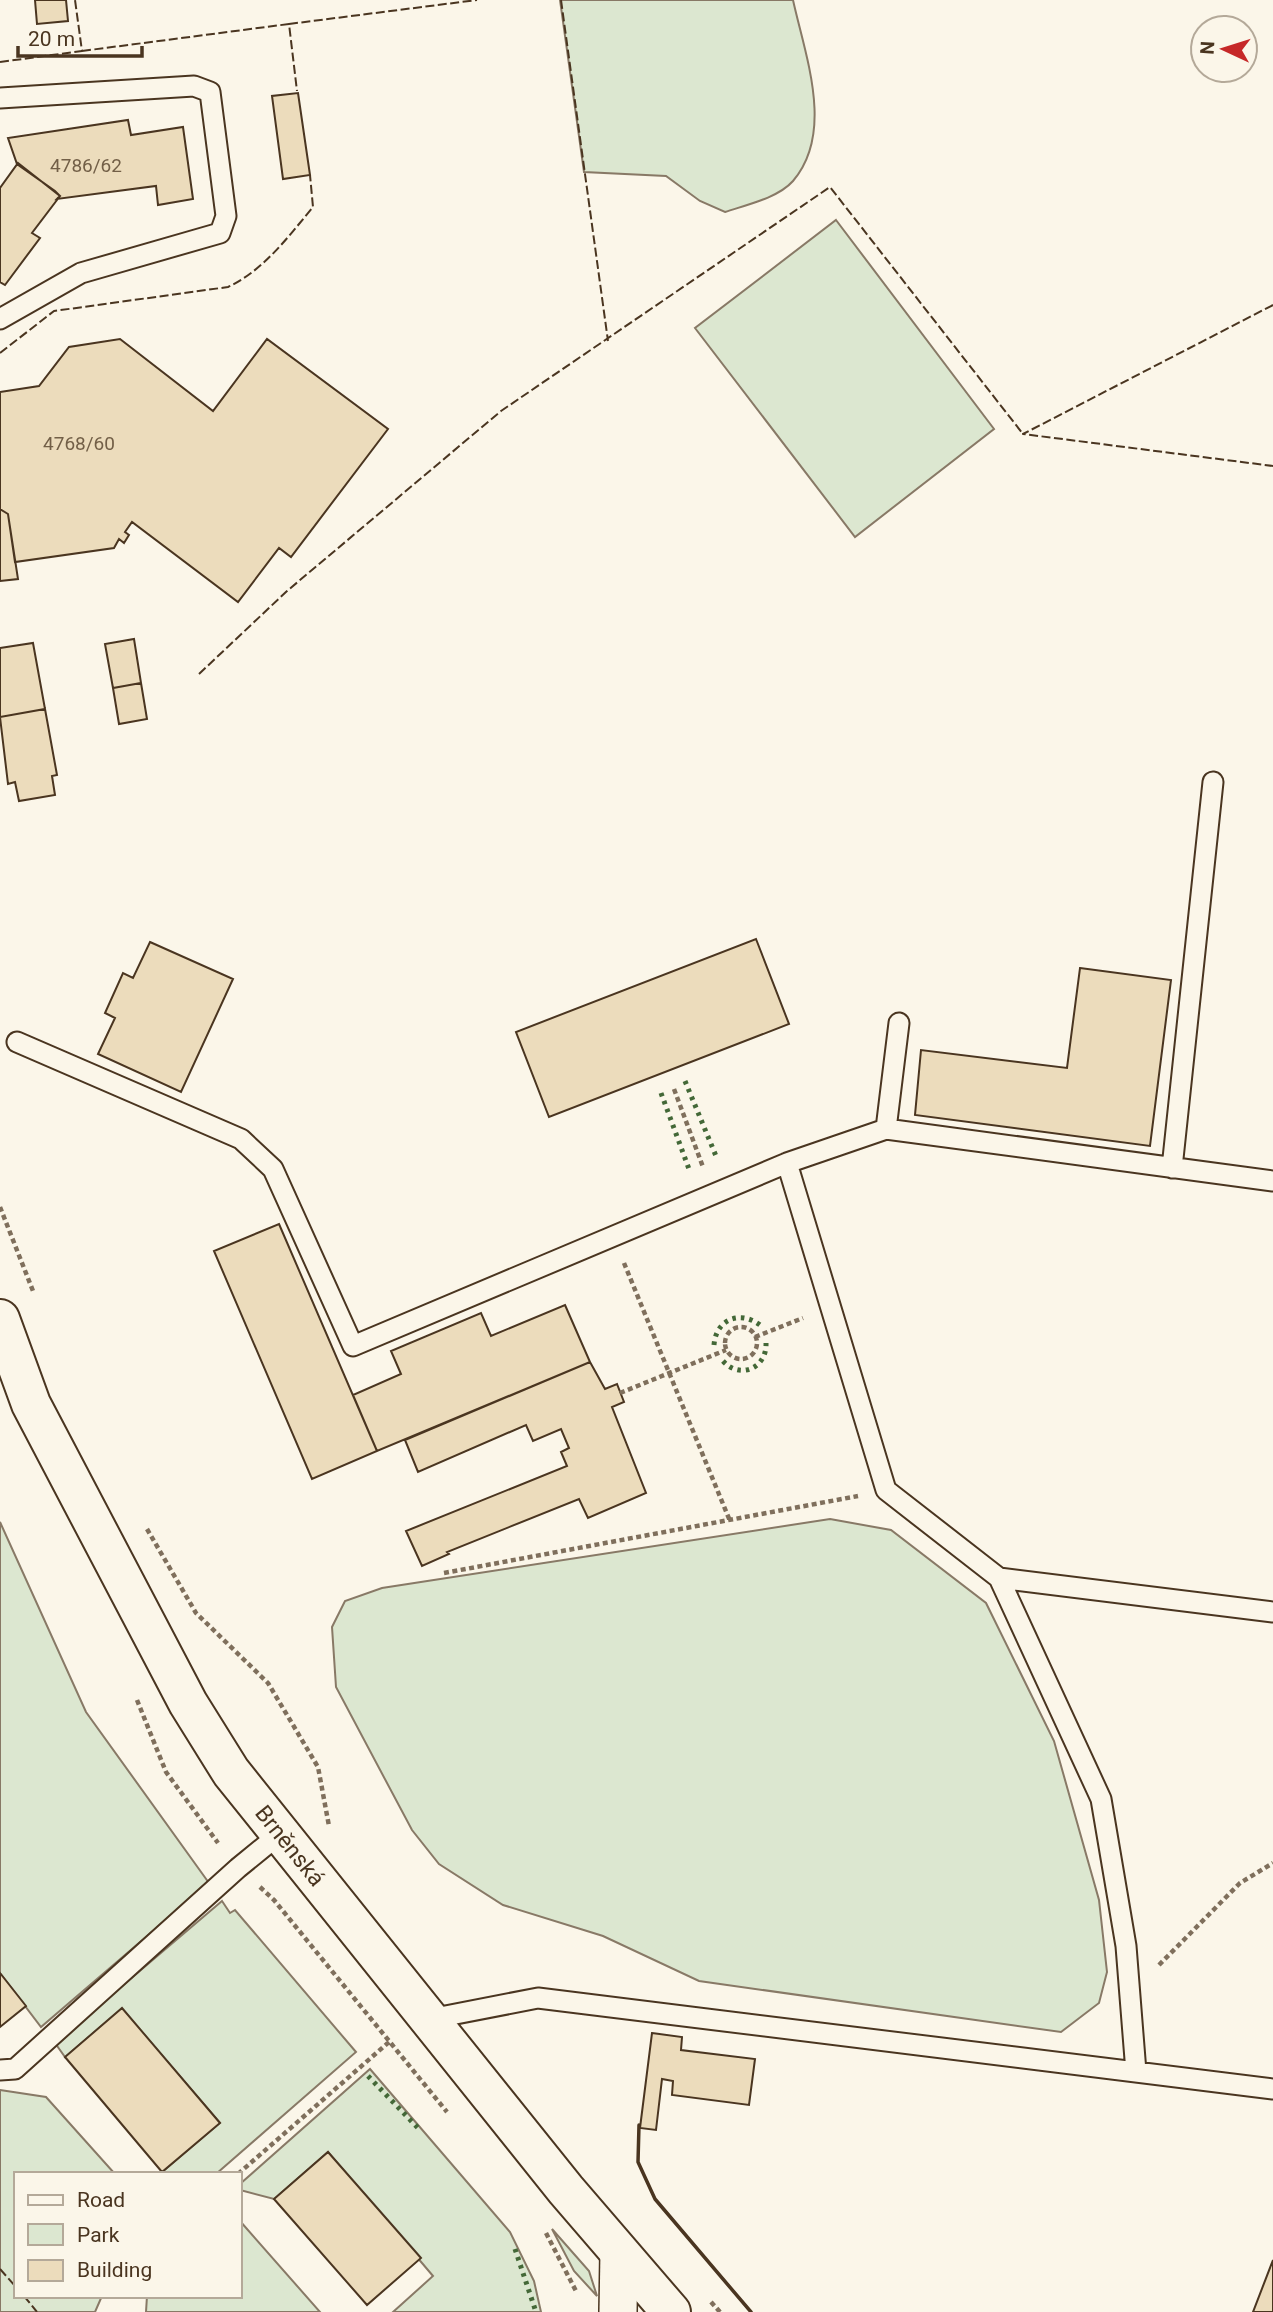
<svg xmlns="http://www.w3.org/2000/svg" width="1273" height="2312" viewBox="0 0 1273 2312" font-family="Roboto,sans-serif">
<rect width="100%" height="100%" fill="#fbf6e9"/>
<path fill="#dce7d0" stroke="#887966" stroke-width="2" d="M560 0H793C805 55 835 132 793 181 778 198 746 205 725 212L700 201 666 176 584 172Z
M836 220 994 429 855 537 695 328Z
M830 1519 891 1530 986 1603 1054 1741 1099 1900 1107 1972 1099 2003 1061 2032 699 1981 603 1936 503 1905 439 1864 412 1830 336 1687 332 1627 345 1601 382 1588Z
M0 1522 86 1712 209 1883 41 2027 0 1973Z
M222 1901 230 1913 235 1910 356 2052 216 2174H170L162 2172 220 2123 122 2009 65 2057 55 2043Z
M370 2069 510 2232 534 2281 541 2312H393L433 2276 328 2152 274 2199 240 2190V2184Z
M0 2090 46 2097 115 2174H16V2296H102L95 2312H0Z
M240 2221 320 2312H146L147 2296H240Z
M552 2229 589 2271 597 2296 574 2271Z"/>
<path fill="#ecdcbc" stroke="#4a3520" stroke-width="2" d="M35 0H66L68 21 37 24Z
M298 93 310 175 283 179 272 96Z
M128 120 131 135 183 127 193 199 158 205 156 186 57 199 60 196 55 191 17 164 8 138Z
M18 163 60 196 32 233 40 238 5 285 0 282V188Z
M120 339 213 411 267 339 388 429 291 557 279 548 238 602 132 522 125 532 129 535 124 543 119 539 114 548 15 562 8 514 0 509V392L39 386 69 347Z
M0 509 8 514 18 579 0 581Z
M134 639 141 683 113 688 105 644Z
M33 643 45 709 0 717V648Z
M141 683 147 719 119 724 113 688Z
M45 709 57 775 52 776 55 795 19 801 15 782 8 784 0 717Z
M756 939 789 1024 549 1117 516 1032Z
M150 942 233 979 181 1092 98 1054 115 1018 105 1013 123 973 133 978Z
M1080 968 1171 980 1150 1146 915 1115 921 1050 1067 1068Z
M279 1224 377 1451 312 1479 214 1251Z
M565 1305 590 1362 377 1451 353 1395 401 1374 391 1351 481 1313 491 1336Z
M590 1362 605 1389 617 1384 624 1402 612 1407 646 1493 588 1518 579 1499 447 1552 449 1554 422 1566 406 1531 567 1466 561 1452 569 1448 561 1429 533 1441 526 1425 418 1472 405 1440Z
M0 1973 26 2006 0 2027Z
M122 2008 220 2123 162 2172 65 2057Z
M652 2033 682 2037 681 2050 755 2059 749 2105 672 2095 673 2081 662 2079 656 2130 640 2128Z
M328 2152 421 2258 367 2305 274 2199Z
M1273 2260V2312H1253Z"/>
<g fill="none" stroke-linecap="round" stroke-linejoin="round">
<g stroke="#4a3520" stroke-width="23">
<path id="service" d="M0 98 194 86 210 92 226 216 220 233 81 273 0 319
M17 1042 241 1139 273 1169 353 1346 787 1163 886 1129 1273 1181
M886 1129 899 1023
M787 1163 886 1490 999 1578 1101 1799 1126 1946 1136 2072
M1172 1168 1213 782
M999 1578 1273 1612
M430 2019 538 1998 1273 2089
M0 2070 15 2069 238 1868 281 1833"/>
</g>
<g stroke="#4a3520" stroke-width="40">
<path id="minor" d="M618 2312 619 2252"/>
</g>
<g stroke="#4a3520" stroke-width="42">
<g id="secondary">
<path id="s1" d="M0 1319 31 1404 188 1703 231 1772 566 2190 671 2312"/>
</g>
</g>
<path stroke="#7f6f5c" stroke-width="4.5" stroke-dasharray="5 3.5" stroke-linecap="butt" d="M674 1089 703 1167
M0 1207 33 1291
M624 1263 730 1521
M725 1343a16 16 0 1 1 32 0a16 16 0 1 1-32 0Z
M755 1337 803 1318
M620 1393 726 1350
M147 1529 196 1613 268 1683 318 1767 329 1826
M444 1573 858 1496
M137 1700 166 1772 218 1843
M260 1887 274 1900 447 2112
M1159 1965 1240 1883 1273 1863
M238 2174 389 2042
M546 2233 577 2293
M711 2302 720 2312"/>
<use href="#service" stroke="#fbf6e9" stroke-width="19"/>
<use href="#minor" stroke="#fbf6e9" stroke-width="37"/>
<use href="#secondary" stroke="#fbf6e9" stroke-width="38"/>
<path stroke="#436837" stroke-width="5" stroke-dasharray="3.5 5" stroke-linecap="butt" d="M685 1081 716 1156
M661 1093 689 1169
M714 1345C716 1319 740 1310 760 1325
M723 1361C740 1380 767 1368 766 1343
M368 2076 419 2129
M515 2249 536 2312"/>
<path stroke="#4a3520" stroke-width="2" stroke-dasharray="9 3.5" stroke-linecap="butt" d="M561 0 608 341
M289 24 477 0
M82 51 289 24 297 91
M0 62 82 51 75 0
M1273 305 1023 434 1273 466
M0 353 54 311 228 287C264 270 288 237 313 207L310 175
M199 674 287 591 501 411 830 187 1023 434
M0 2269 16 2287
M24 2296 37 2312"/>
<path stroke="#4a3520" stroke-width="3.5" d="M639 2125 638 2162 655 2199 751 2312"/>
</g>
<g text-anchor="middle" stroke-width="5" stroke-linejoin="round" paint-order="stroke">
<g font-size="19" fill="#725f47">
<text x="86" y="172">4786/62</text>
<text x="79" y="450">4768/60</text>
</g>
<g font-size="23" fill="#4a3520" stroke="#fbf6e9">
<text dy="8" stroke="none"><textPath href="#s1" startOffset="604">Brněnská</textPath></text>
</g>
</g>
<rect x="14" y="2172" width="228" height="126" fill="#fbf6e9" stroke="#b4a999" stroke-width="2"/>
<rect x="28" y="2195" width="35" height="10" fill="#fbf6e9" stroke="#b4a999" stroke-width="2"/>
<text x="77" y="2207" font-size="21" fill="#4a3520">Road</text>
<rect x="28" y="2224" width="35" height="21" fill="#dce7d0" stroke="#b4a999" stroke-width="2"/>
<text x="77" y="2242" font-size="21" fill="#4a3520">Park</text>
<rect x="28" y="2260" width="35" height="21" fill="#ecdcbc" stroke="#b4a999" stroke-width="2"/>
<text x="77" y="2277" font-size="21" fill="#4a3520">Building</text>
<g transform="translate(1224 49) rotate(274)"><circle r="33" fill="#fbf6e9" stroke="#b4a999" stroke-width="2"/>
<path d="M0-5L12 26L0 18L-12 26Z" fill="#c62828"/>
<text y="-10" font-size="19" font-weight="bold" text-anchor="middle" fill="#4a3520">N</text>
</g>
<path d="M18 46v10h124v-10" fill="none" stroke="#4a3520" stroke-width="3.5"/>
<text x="28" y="46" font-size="21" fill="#4a3520" stroke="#fbf6e9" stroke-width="5" paint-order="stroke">20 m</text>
</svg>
